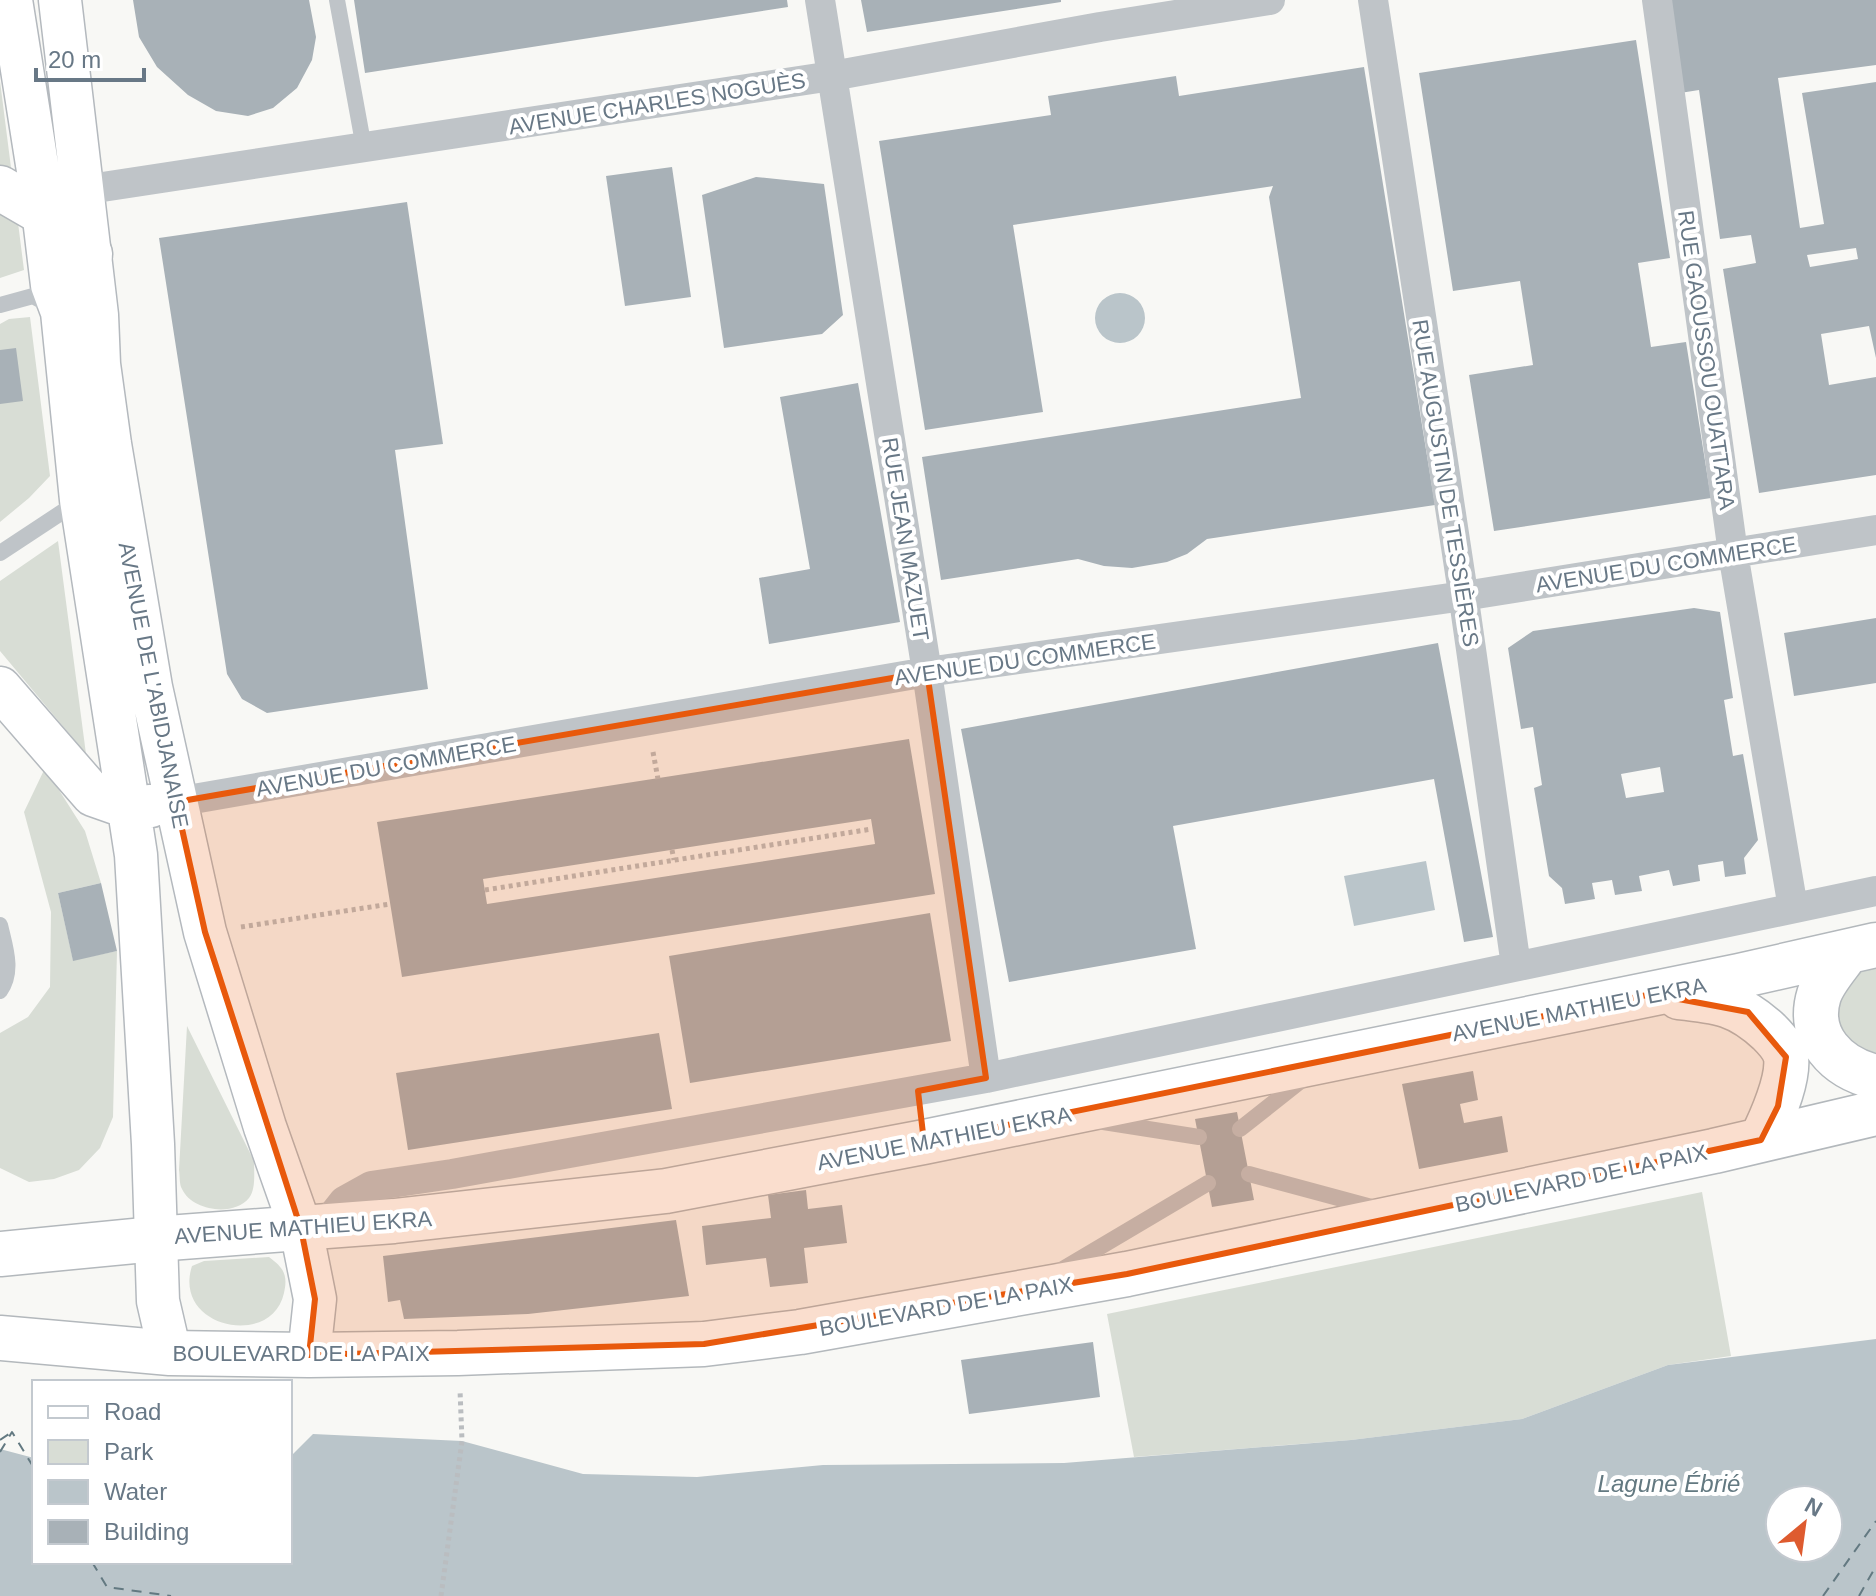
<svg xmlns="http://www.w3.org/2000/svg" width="1876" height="1596" viewBox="0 0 1876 1596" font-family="Helvetica,sans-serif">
<rect width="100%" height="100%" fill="#f8f8f5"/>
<path fill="#d8ddd5" d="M0 81 24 270 0 278Z
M30 317 50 476 29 498 0 522V324L9 319Z
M58 541 86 754 0 651V581Z
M45 768 85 831 101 883 58 893 73 960 117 951 113 1117 100 1148 79 1170 54 1179 29 1182 0 1168V1033L28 1017 50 987 51 912 24 812Z
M1876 963V1058L1828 1030 1843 983Z
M187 1026 254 1161C254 1172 256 1189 249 1198 234 1217 192 1211 182 1189 179 1184 180 1175 179 1170Z
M1702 1192 1731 1356 1668 1365 1522 1419 1351 1440 1134 1457 1107 1314Z
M269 1257C284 1268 288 1275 284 1293 272 1349 172 1328 192 1266L204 1261Z"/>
<path fill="#bac5ca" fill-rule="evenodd" d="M1095 318a25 25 0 1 1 50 0a25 25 0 1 1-50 0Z
M1426 861 1435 910 1354 926 1344 876Z
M1876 1339V1596H0V1449L34 1458V1562H290V1457L313 1434 462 1441 583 1474 697 1477 823 1465 1064 1463 1351 1440 1522 1419 1668 1365ZM1828 1500V1548H1780V1500Z"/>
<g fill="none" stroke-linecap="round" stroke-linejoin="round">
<path stroke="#637981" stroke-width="2" stroke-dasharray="10 8" stroke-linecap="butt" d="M0 1440 9 1434
M0 1452 12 1432 34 1468
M92 1562 107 1587 171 1596
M441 1596H442
M1823 1596 1876 1521
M1859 1596 1876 1566"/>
</g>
<path fill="#a8b1b7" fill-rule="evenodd" d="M133 0H309L316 37 312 60 297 88 273 108 248 116 216 111 188 95 157 67 139 37Z
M354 0H787L788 7 365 73Z
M861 0H1061V2L867 32Z
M1667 0H1876V65L1778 78 1800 228 1824 224 1802 93 1876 82V358L1869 326 1821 334 1829 385 1876 377V475L1759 493 1723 269 1756 263 1751 235 1720 239 1699 90 1680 93ZM1856 248 1858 259 1810 267 1807 255Z
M1636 40 1670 258 1638 263 1651 347 1686 342 1711 498 1494 531 1469 375 1533 365 1520 281 1453 291 1419 73Z
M1364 67 1435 505 1207 539 1187 554 1167 562 1132 568 1104 566 1078 559 941 580 922 457 1301 398 1269 197 1273 186 1013 225 1043 412 925 430 879 141 1051 115 1048 96 1176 76 1179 96Z
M672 167 691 297 625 306 606 176Z
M756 177 824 184 843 315 822 334 724 348 702 195Z
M407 202 443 444 395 450 428 689 267 713 242 699 227 674 159 238Z
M16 348 23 401 0 404V350Z
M858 383 900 622 769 644 759 578 810 569 780 397Z
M1694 608 1720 612 1733 698 1724 700 1733 756 1743 754 1758 840 1744 858 1746 874 1725 877 1723 861 1698 865 1700 881 1673 886 1669 870 1639 876 1642 891 1615 895 1612 880 1592 883 1595 899 1565 904 1562 888 1549 876 1534 788 1542 785 1533 727 1521 729 1508 648 1533 631ZM1660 767 1664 792 1626 798 1621 774Z
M1876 618V683L1794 696 1784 633Z
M1438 643 1493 937 1464 942 1434 779 1173 826 1196 949 1009 982 961 729Z
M909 739 935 894 402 977 377 822ZM871 819 875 844 487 904 483 879Z
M101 883 117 951 73 961 58 893Z
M930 913 951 1041 690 1083 669 956Z
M659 1033 672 1109 408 1150 396 1073Z
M1473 1071 1478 1100 1460 1104 1464 1123 1502 1116 1508 1152 1419 1169 1402 1084Z
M1237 1112 1254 1200 1212 1207 1195 1119Z
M806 1190 808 1209 842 1205 847 1243 804 1248 808 1283 770 1287 766 1258 706 1265 702 1226 771 1218 768 1195Z
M676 1220 689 1296 528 1314 404 1319 400 1300 388 1302 383 1256Z
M1093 1342 1100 1397 969 1414 961 1360Z"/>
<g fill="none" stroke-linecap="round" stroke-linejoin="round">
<g stroke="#b4b9be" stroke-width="45">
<path id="secondary" d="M11 0 39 177 52 285 62 312 81 500 136 855 153 1144 158 1301 170 1353
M60 0 97 315 99 364 110 444 151 687 205 932 265 1127 301 1229 315 1299 309 1355
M0 688 93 795 130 808 151 806"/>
</g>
<g stroke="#b3b8bc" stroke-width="47">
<path id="primary" d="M0 188 43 213 90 254
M1847 952C1838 965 1824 980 1819 995 1806 1037 1837 1068 1876 1077
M1679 997C1719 1001 1739 1004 1769 1032 1775 1038 1784 1048 1786 1057 1789 1080 1771 1120 1761 1140
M0 1254 155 1239 394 1221 666 1191 924 1142 1739 976 1876 945
M0 1338 170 1353 309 1355 458 1353 704 1344 800 1332 1127 1274 1714 1151 1876 1113"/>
</g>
<path stroke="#babdc0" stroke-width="5" stroke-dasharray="4 4" stroke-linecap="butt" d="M653 752 658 779
M672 850 674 860
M485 890 872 829
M241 927 390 904
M441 1596 462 1441 460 1390"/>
<path stroke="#bfc4c8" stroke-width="16" d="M337 0 364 148
M0 305 33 296 51 306
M0 553 79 501
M0 925C5 947 14 971 0 991
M1097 1121 1199 1137
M1240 1129 1307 1076
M1249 1174 1379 1209
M1058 1272 1208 1183"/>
<path stroke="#bfc4c8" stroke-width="30" d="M820 0 927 672 986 1078
M1373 0 1463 593 1516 966
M1657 0 1733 553 1793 908
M63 193 832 76 1100 27 1270 0
M176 802 927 672 1464 596 1876 530
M325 1225 344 1201 371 1186 452 1174 986 1078 1876 891"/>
<use href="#secondary" stroke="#fff" stroke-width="42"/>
<use href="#primary" stroke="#fff" stroke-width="44"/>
</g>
<path fill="#e8590c" fill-opacity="0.2" stroke="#e8590c" stroke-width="6" stroke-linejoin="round" d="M927 672 986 1078 918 1091 924 1142 1652 994 1748 1012 1786 1057 1778 1106 1761 1140 1127 1274 704 1344 309 1355 315 1299 301 1229 205 932 176 802Z"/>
<g text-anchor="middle" stroke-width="8" stroke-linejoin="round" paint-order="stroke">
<g font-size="22" fill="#687886" stroke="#fff">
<text transform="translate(657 103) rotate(-9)" y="8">AVENUE CHARLES NOGUÈS</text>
<text transform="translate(1707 360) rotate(82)" y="8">RUE GAOUSSOU OUATTARA</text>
<text transform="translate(1446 483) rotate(81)" y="8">RUE AUGUSTIN DE TESSIÈRES</text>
<text transform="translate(906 539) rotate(81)" y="8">RUE JEAN MAZUET</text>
<text transform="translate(1666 564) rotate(-9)" y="8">AVENUE DU COMMERCE</text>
<text transform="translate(1025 659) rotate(-8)" y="8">AVENUE DU COMMERCE</text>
<text transform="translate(154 685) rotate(79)" y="8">AVENUE DE L'ABIDJANAISE</text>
<text transform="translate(386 766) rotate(-10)" y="8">AVENUE DU COMMERCE</text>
<text transform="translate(1579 1009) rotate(-11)" y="8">AVENUE MATHIEU EKRA</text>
<text transform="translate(944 1138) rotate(-11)" y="8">AVENUE MATHIEU EKRA</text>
<text transform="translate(1581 1178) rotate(-12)" y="8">BOULEVARD DE LA PAIX</text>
<text transform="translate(303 1227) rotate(-4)" y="8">AVENUE MATHIEU EKRA</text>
<text transform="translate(946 1306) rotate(-10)" y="8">BOULEVARD DE LA PAIX</text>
<text x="301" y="1361">BOULEVARD DE LA PAIX</text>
</g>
<g font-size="24" font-style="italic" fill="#637981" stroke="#fff">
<text x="1669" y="1492">Lagune Ébrié</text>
</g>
</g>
<rect x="32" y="1380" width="260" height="184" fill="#ffffff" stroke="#c3c9cf" stroke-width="2"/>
<rect x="48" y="1406" width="40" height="12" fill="#ffffff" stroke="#c3c9cf" stroke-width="2"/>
<text x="104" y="1420" font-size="24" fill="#687886">Road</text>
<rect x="48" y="1440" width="40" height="24" fill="#d8ddd5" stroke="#c3c9cf" stroke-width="2"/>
<text x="104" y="1460" font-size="24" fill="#687886">Park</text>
<rect x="48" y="1480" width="40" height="24" fill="#bac5ca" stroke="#c3c9cf" stroke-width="2"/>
<text x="104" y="1500" font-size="24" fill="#687886">Water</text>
<rect x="48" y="1520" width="40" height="24" fill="#a8b1b7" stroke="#c3c9cf" stroke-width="2"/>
<text x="104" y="1540" font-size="24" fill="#687886">Building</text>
<g transform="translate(1804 1524) rotate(29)"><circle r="38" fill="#ffffff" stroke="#c3c9cf" stroke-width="2"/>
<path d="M0-6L14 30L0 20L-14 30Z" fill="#de5b2f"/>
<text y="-12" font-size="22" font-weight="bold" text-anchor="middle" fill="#687886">N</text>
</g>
<path d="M36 68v12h108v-12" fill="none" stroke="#687886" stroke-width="4"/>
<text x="48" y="68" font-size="24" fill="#687886" stroke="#ffffff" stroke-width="6" paint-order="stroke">20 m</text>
</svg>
